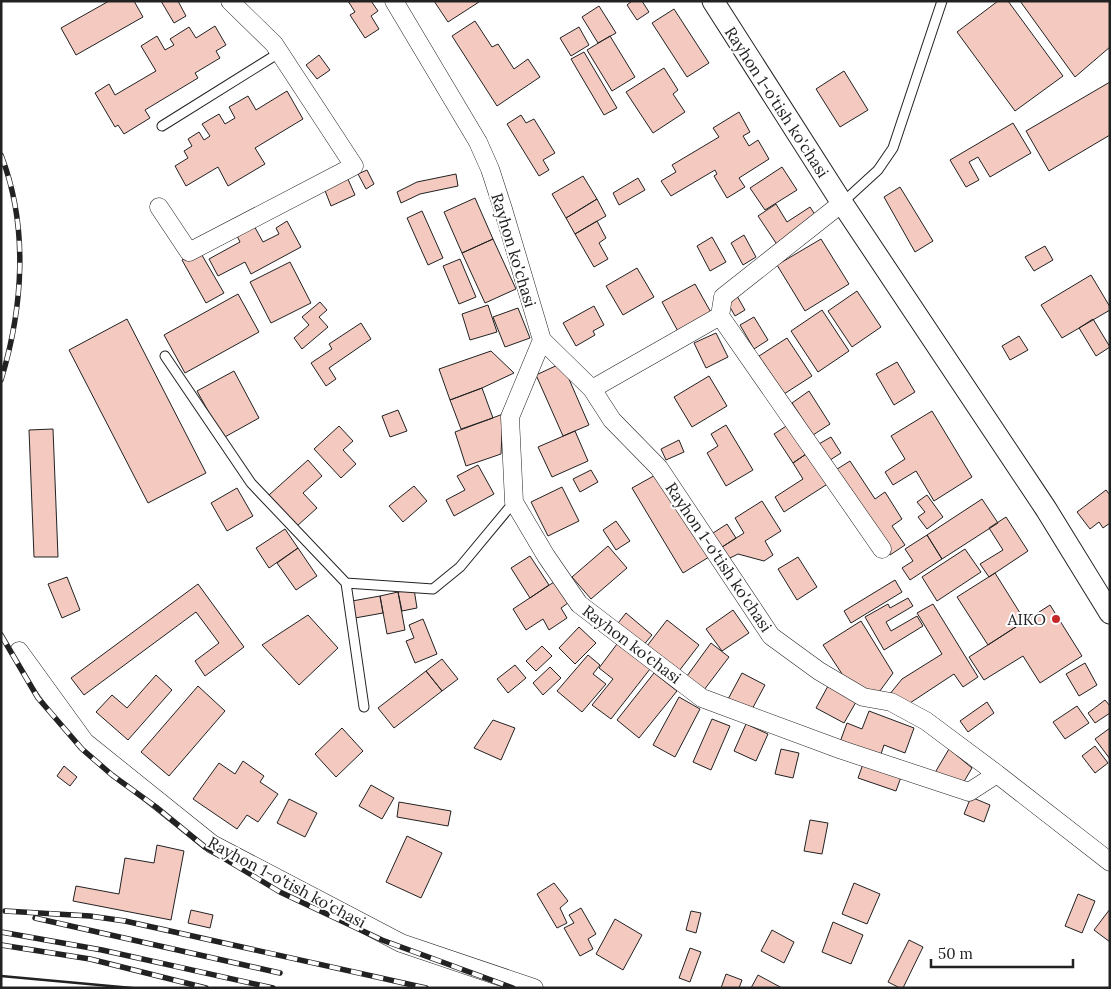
<svg xmlns="http://www.w3.org/2000/svg" width="1111" height="989" viewBox="0 0 1111 989" font-family="Lora,serif">
<rect width="100%" height="100%" fill="#fff"/>
<path fill="#f3c9c0" stroke="#222" d="M109 1H134L143 17 76 55 61 28Z
M161 1H178L186 16 174 23Z
M348 1H371L378 11 371 16 379 29 365 38 350 15 355 12Z
M434 1H479V2L448 22Z
M632 1H642L649 12 637 20 627 5Z
M998 1H1008L1063 76 1015 111 957 32Z
M1020 1H1110V47L1075 77Z
M599 6 616 33 598 43 582 17Z
M674 9 709 63 687 77 652 23Z
M475 21 492 47 498 44 514 69 528 59 540 77 497 106 452 36Z
M215 26 226 45 216 51 220 58 195 73 198 78 145 110 150 118 124 134 118 125 115 127 95 93 109 84 115 95 156 71 141 46 157 36 165 50 174 45 170 39 189 27 196 38Z
M579 27 589 45 571 56 560 38Z
M610 36 635 77 612 91 587 50Z
M584 52 617 108 604 115 571 59Z
M319 55 330 70 317 79 306 65Z
M664 68 678 90 673 94 685 112 653 133 626 92Z
M844 71 868 110 840 127 816 89Z
M1110 82V135L1049 171 1026 131Z
M287 91 303 119 255 148 265 164 228 186 218 167 186 186 175 166 188 158 184 151 192 146 188 139 199 132 204 140 210 136 202 124 219 114 225 124 235 118 229 107 248 96 256 110Z
M739 112 750 132 743 136 749 146 758 140 769 159 739 178 745 187 727 198 714 176 717 174 715 170 671 196 661 181 676 172 672 165 719 137 713 128Z
M521 115 526 123 534 119 555 153 543 160 549 170 539 176 507 124Z
M1013 123 1031 153 990 177 978 157 969 162 979 180 966 187 950 160Z
M782 167 797 190 765 210 750 188Z
M367 170 374 184 366 189 358 174Z
M456 174 458 186 420 194 401 203 397 192 417 182Z
M583 176 597 199 566 218 552 194Z
M347 177 355 195 331 206 324 188Z
M638 178 645 190 619 205 613 193Z
M900 187 933 241 915 252 884 197Z
M475 198 493 239 462 253 444 212Z
M597 199 606 216 575 234 566 218Z
M776 204 787 222 810 207 818 219 778 246 758 216Z
M422 211 443 258 428 265 407 218Z
M287 221 301 247 251 274 245 262 218 276 209 259 240 242 235 232 252 222 263 242 279 234 276 228Z
M597 221 606 238 599 243 608 259 594 267 575 234Z
M744 235 756 257 743 265 731 243Z
M712 237 726 262 710 271 697 246Z
M493 239 516 289 485 303 462 253Z
M821 239 849 284 805 311 777 265Z
M1045 246 1053 260 1034 271 1025 257Z
M199 250 224 293 206 303 182 260Z
M460 259 476 297 459 304 443 266Z
M290 262 311 303 271 323 250 282Z
M637 268 654 297 623 315 606 286Z
M1091 275 1110 307V310L1062 338 1041 305Z
M695 284 713 316 680 335 662 302Z
M857 291 881 327 852 347 828 311Z
M238 294 259 332 185 373 164 335Z
M737 296 745 310 735 316 727 302Z
M320 302 327 310 319 317 328 327 302 349 294 338 309 325 302 317Z
M488 305 497 332 470 340 462 314Z
M594 306 604 325 593 331 595 335 576 346 563 323Z
M518 308 530 338 505 347 493 317Z
M822 310 849 351 818 372 791 331Z
M754 317 768 340 754 349 740 325Z
M127 319 206 473 148 503 69 350Z
M1093 319 1110 347 1096 356 1079 328Z
M361 323 371 339 329 368 336 379 326 386 311 363 332 349 329 344Z
M716 333 728 357 706 368 694 343Z
M1019 336 1028 350 1010 360 1002 346Z
M787 338 812 376 784 394 759 356Z
M491 351 514 373 482 388 450 400 439 369Z
M897 362 915 392 894 405 876 374Z
M562 363 589 425 563 436 536 375Z
M234 371 259 418 223 438 197 391Z
M709 376 727 406 692 427 674 397Z
M482 388 493 418 461 429 450 400Z
M809 391 830 424 813 435 792 403Z
M398 410 407 431 390 437 382 416Z
M932 411 972 477 934 501 916 471 893 485 885 472 905 459 891 436Z
M503 414 501 454 466 466 455 432Z
M791 423 809 452 793 463 774 434Z
M726 425 753 470 726 486 707 453 718 446 711 434Z
M339 426 353 441 343 450 356 464 341 478 314 449Z
M53 429 58 557H34L29 430Z
M575 431 588 461 552 477 538 447Z
M831 437 841 453 827 462 817 445Z
M679 440 684 452 666 460 661 449Z
M809 452 829 483 784 512 775 497 803 479 793 463Z
M308 460 322 476 303 493 317 508 297 526 269 495Z
M850 461 875 499 885 492 902 519 892 526 905 545 890 555 834 471Z
M478 465 494 494 454 516 446 500 465 490 457 476Z
M591 470 598 482 580 492 573 479Z
M659 473 709 557 683 573 632 488Z
M414 486 427 501 403 522 389 506Z
M562 487 579 521 548 536 531 502Z
M237 488 253 516 227 531 211 503Z
M1106 490 1110 495V523L1103 528 1099 522 1090 529 1077 512Z
M927 495 943 517 927 529 918 517 925 512 917 502Z
M982 499 998 523 942 559 927 535Z
M762 501 781 531 765 541 773 555 764 561 738 554 726 560 719 549 744 533 735 518Z
M1006 517 1028 551 989 577 980 564 1003 550 989 528Z
M616 521 630 541 616 550 603 530Z
M727 524 736 538 719 549 710 535Z
M285 529 298 548 269 568 256 548Z
M927 535 942 559 910 580 902 568 913 561 905 549Z
M608 546 627 568 591 599 572 577Z
M298 548 317 576 296 590 277 563Z
M965 549 981 572 937 601 922 577Z
M530 556 549 585 530 598 511 568Z
M798 557 817 587 797 600 778 569Z
M995 573 1025 621 988 645 957 597Z
M67 577 80 610 62 618 48 584Z
M895 580 902 592 851 623 844 611Z
M554 582 568 603 561 608 567 618 549 630 543 619 526 630 513 609Z
M198 584 244 647 205 676 195 661 219 643 196 612 84 695 71 678Z
M414 589 417 608 402 611 398 592Z
M398 592 405 630 387 634 380 596Z
M380 596 383 613 355 618 352 601Z
M908 598 913 606 886 622 891 631 917 616 923 626 884 650 865 617 888 604 890 608Z
M933 604 978 677 963 687 954 674 907 705 889 695 902 679 942 654 917 613Z
M1050 605 1082 656 1040 683 1023 656 984 680 969 657Z
M733 610 749 633 722 651 706 629Z
M626 613 652 635 641 648 615 627Z
M308 615 338 648 299 685 262 645Z
M423 619 437 654 415 663 406 641 414 638 409 625Z
M667 620 699 645 679 671 647 646Z
M861 621 893 673 877 695 848 683 823 645Z
M579 627 596 643 575 664 559 648Z
M711 643 729 657 704 690 687 676Z
M617 644 650 669 611 719 592 705 613 679 599 668Z
M542 646 552 656 536 671 526 661Z
M588 655 600 665 593 674 606 684 582 712 557 691Z
M442 659 458 679 442 691 426 671Z
M1085 663 1097 685 1079 696 1066 674Z
M515 665 526 678 508 693 497 679Z
M550 667 561 678 543 695 533 683Z
M426 671 442 691 394 728 378 708Z
M654 673 677 691 639 738 617 720Z
M742 673 765 685 750 713 727 701Z
M156 675 172 690 128 740 96 712 112 695 127 708Z
M198 686 225 711 169 776 141 752Z
M828 686 856 702 844 723 816 708Z
M679 697 700 709 675 757 653 745Z
M1105 700 1110 706V713L1095 723 1088 713Z
M987 702 994 713 968 732 960 721Z
M1077 706 1089 723 1065 739 1053 722Z
M869 711 914 728 905 753 884 745 880 757 840 742 847 723 862 729Z
M712 719 730 726 711 770 693 762Z
M493 720 515 728 501 760 474 748Z
M746 724 768 734 756 761 734 751Z
M342 728 363 751 336 777 315 754Z
M1110 728V759L1095 739Z
M1095 746 1108 763 1095 773 1082 756Z
M781 749 799 753 793 778 775 774Z
M949 749 972 768 962 785 933 776Z
M243 761 264 776 260 782 278 794 258 822 247 815 237 829 193 799 219 763 235 774Z
M863 764 901 777 896 791 858 778Z
M64 766 77 777 70 786 57 776Z
M371 785 394 798 382 819 359 806Z
M971 797 990 805 984 822 964 814Z
M289 799 317 813 305 837 277 823Z
M399 802 451 811 448 826 397 817Z
M810 820 828 823 822 854 804 851Z
M407 836 442 853 421 898 386 882Z
M157 845 184 851 171 920 73 901 76 886 119 894 125 858 154 863Z
M554 883 568 901 560 908 567 923 557 928 537 894Z
M854 883 880 894 867 924 842 914Z
M1078 894 1095 901 1082 933 1065 926Z
M581 908 596 934 588 939 593 949 580 956 564 928 574 923 569 915Z
M1110 909V942L1094 930Z
M191 910 213 915 210 928 188 923Z
M691 911 701 913 696 933 686 930Z
M615 919 642 935 623 970 596 954Z
M833 922 863 935 851 964 822 952Z
M772 930 794 942 784 963 761 951Z
M909 940 923 947 903 988H900L888 982Z
M690 948 701 952 690 982 679 978Z
M726 974 742 980 739 988H721Z
M758 975 782 988H751Z"/>
<g fill="none" stroke-linecap="round" stroke-linejoin="round">
<g stroke="#222" stroke-width="11">
<path id="service" d="M162 126 279 53
M842 203 878 170 893 148 942 1
M165 356 251 483 346 583 433 589 460 567 514 502
M346 583 364 707"/>
</g>
<g stroke="#222" stroke-width="19">
<path id="minor" d="M394 1 478 142 490 169 503 209 542 340 510 417 514 502 546 556 579 604 702 698 842 750 969 792 997 774 1110 862
M159 207 189 252 354 166 274 44 230 1
M720 316 882 549
M542 340 592 389 612 420 659 468 771 636 819 671 863 697 891 702 926 721 997 774
M592 389 720 316 723 297 842 203
M19 651 85 742 212 844 401 943 534 988"/>
</g>
<g stroke="#222" stroke-width="23">
<path id="tertiary" d="M713 1 842 203 1046 509 1110 613"/>
</g>
<use href="#service" stroke="#fff" stroke-width="9"/>
<use href="#minor" stroke="#fff" stroke-width="18"/>
<use href="#tertiary" stroke="#fff" stroke-width="21"/>
<g stroke="#222" stroke-width="5.5">
<path id="rail" d="M1 155C29 227 23 308 1 380
M1 635 38 698 82 749 112 775 156 807 205 847 280 892 382 940 513 988
M5 911 90 916 125 921 426 988
M35 918 280 973
M1 932 102 950 273 988
M1 945 90 959 206 988"/>
</g>
<use href="#rail" stroke="#fff" stroke-width="4" stroke-dasharray="11" stroke-linecap="butt"/>
<path stroke="#222" stroke-width="2.5" d="M1 976 132 988"/>
</g>
<circle fill="#c62828" stroke="#fff" stroke-width="2" cx="1056" cy="619" r="5"/>
<g text-anchor="middle" stroke-width="4" stroke-linejoin="round" paint-order="stroke">
<g font-size="16" fill="#222" stroke="#fff">
<text transform="translate(777 102) rotate(57)" y="6">Rayhon 1-o'tish ko'chasi</text>
<text transform="translate(514 250) rotate(73)" y="6">Rayhon ko'chasi</text>
<text transform="translate(719 557) rotate(56)" y="6">Rayhon 1-o'tish ko'chasi</text>
<text transform="translate(632 644) rotate(37)" y="6">Rayhon ko'chasi</text>
<text transform="translate(287 882) rotate(28)" y="6">Rayhon 1-o'tish ko'chasi</text>
</g>
<g font-size="16" fill="#222" stroke="#fff" text-anchor="end">
<text x="1046" y="625">AIKO</text>
</g>
</g>
<rect width="1111" height="989" fill="none" stroke="#222222" stroke-width="5"/>
<path d="M931 959v8h142v-8" fill="none" stroke="#222222" stroke-width="2.5"/>
<text x="938" y="959" font-size="15" fill="#222222" stroke="#ffffff" stroke-width="4" paint-order="stroke">50 m</text>
</svg>
